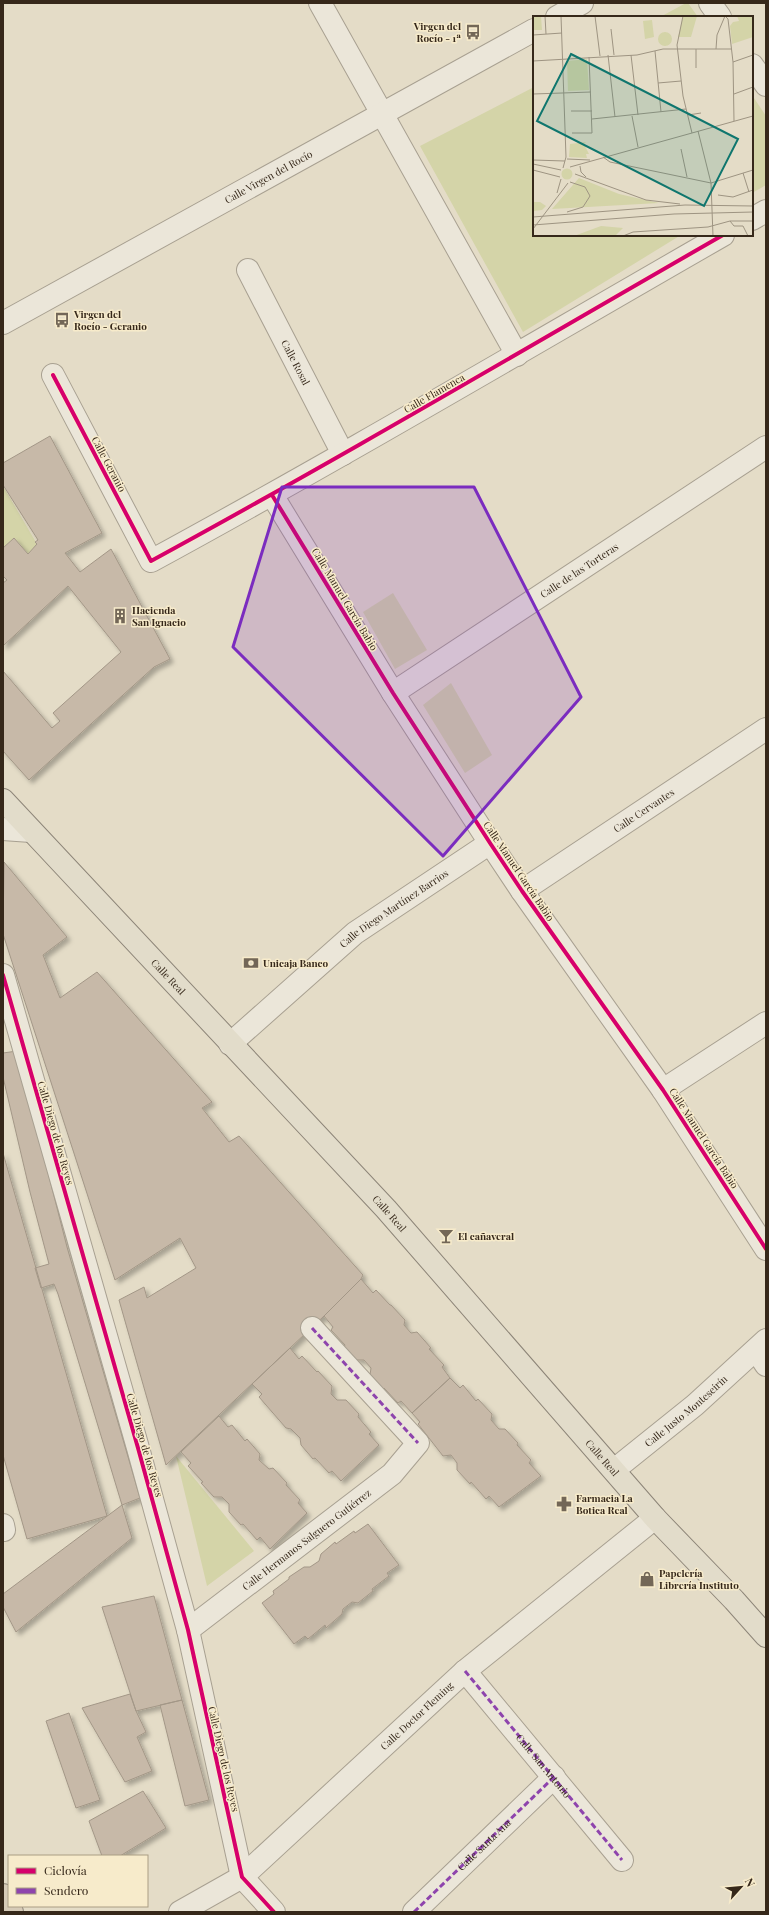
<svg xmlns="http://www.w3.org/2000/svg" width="769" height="1915" viewBox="0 0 769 1915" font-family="'Playfair Display',serif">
<defs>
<filter id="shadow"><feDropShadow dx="3.5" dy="3.5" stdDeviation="2" flood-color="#0004"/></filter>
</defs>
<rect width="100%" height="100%" fill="#e4dcc7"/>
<path fill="#d4d4a8" d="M686 3H688L698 17H660Z
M534 87V235H681L523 332 420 146Z
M752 95 766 116V185L752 193Z
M3 486 37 544 28 554 14 538 3 548Z
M393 593 427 650 395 669 363 612Z
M451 683 492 755 465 773 423 705Z
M176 1456 254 1551 207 1586Z"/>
<path fill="#c7b9a8" stroke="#a39787" filter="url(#shadow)" d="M50 436 102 533 65 553 80 572 111 549 170 659 154 667 29 780 3 751V671L52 728 60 721 53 713 121 652 68 586 3 646V583L7 580 3 576V548L14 538 28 554 37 544 35 542 38 540 3 485V463Z
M4 862 67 937 43 955 60 998 97 972 212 1102 202 1108 229 1142 239 1136 363 1275 361 1279 324 1316 166 1465 119 1300 144 1287 147 1298 196 1268 180 1238 115 1280 3 934Z
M17 1051 67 1247 140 1498 122 1505 58 1294 54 1284 41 1288 35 1268 49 1264 30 1192 3 1077V1053Z
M3 1153 107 1516 27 1539 3 1455Z
M361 1279 373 1293 376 1290 390 1305H391L405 1320 404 1325 411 1333 417 1332 431 1348 429 1349 444 1365 442 1367 450 1378 412 1413 401 1401 398 1403 384 1388 383 1389 370 1375 371 1368 364 1360H357L344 1347 345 1345 331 1330 333 1327 324 1316Z
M290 1348 299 1359 302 1356 317 1372 318 1371 332 1386 331 1394 337 1400H346L359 1414 358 1417 371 1432 369 1434 379 1445 341 1481 332 1471 329 1473 315 1458 313 1459 301 1445 300 1438 291 1429 286 1428 259 1397 262 1394 252 1384Z
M450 1378 460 1388 463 1385 476 1401 478 1399 492 1414 491 1420 499 1429H505L518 1443 517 1445 531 1460 529 1463 541 1476 499 1507 489 1496 486 1499 471 1482 470 1484 457 1470V1463L451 1455 443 1456 418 1424 420 1422 412 1413Z
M219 1416 228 1427 232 1425 245 1441 247 1439 260 1454 259 1460 269 1469 273 1468 287 1483 286 1485 300 1500 298 1503 307 1513 270 1549 260 1537 257 1540 243 1524 241 1525 229 1512V1504L222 1497H214L201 1483 203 1482 188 1466 191 1463 181 1452Z
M122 1505 132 1538 16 1632 3 1607V1594Z
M368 1524 399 1565 387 1573 389 1576 372 1589 373 1591 358 1603 352 1602 343 1609 342 1614 326 1628 325 1625 308 1639 305 1636 294 1644 262 1603 274 1594 273 1591 289 1579V1577L304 1567H310L319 1561 321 1554 335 1542 336 1544 354 1531 355 1533Z
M154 1596 182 1700 136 1711 102 1607Z
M130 1694 136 1711 146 1732 137 1737 152 1771 125 1782 82 1708Z
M182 1700 209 1800 185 1806 160 1705Z
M69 1713 100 1800 76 1808 46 1721Z
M143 1791 166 1828 120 1856H102L89 1821Z"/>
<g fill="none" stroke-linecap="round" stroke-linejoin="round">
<g stroke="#a8a091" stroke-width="24">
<g id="minor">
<path d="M320 3 517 355"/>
<path d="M710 3 720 17"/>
<path d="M557 17 582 3"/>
<path d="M752 65 766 85"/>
<path d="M752 219 766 211"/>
<path id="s1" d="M248 270 343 454"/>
<path id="s2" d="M3 323 534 30"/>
<path d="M53 375 151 561C344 456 533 344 723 235"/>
<path d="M272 495 393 693 490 843 522 891 663 1090 766 1249"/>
<path id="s3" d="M393 693 766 447"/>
<path d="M3 829 31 831"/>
<path id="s4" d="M522 891 766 729"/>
<path d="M3 975 138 1448 188 1630 242 1877 274 1912"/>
<path id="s5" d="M230 1044 355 933 490 843"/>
<path d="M663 1090 766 1023"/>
<path d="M756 1350 766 1365"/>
<path id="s6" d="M614 1470 695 1405 766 1340"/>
<path d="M3 1525 4 1530"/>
<path id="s7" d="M188 1630 392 1474 418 1443 312 1328"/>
<path id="s8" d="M465 1671 622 1860"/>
<path id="s9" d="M180 1912 242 1877 465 1671 655 1518"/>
<path id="s10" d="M414 1912 554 1777"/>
</g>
</g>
<g stroke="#8d8578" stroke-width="24">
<g id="major">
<path id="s11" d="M3 800 386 1209 655 1518 734 1600 766 1636"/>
</g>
</g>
<g stroke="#8d8578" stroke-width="24">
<path id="highway" d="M3 1895 12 1912"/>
</g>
<use href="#minor" stroke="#ebe6d9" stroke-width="22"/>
<use href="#major" stroke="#e2dcca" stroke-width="22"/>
<use href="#highway" stroke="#d6cbb8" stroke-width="22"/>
<path stroke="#8e44ad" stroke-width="3" stroke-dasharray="6 3" stroke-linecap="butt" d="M312 1328 418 1443
M465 1671 622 1860
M414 1912 554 1777"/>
<g stroke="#f7ebcb" stroke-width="6">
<path id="cycleway" d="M53 375 151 561C344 456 533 344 723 235
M272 495 393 693 490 843 522 891 663 1090 766 1249
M3 975 138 1448 188 1630 242 1877 274 1912"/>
</g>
<use href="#cycleway" stroke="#d6006c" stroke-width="4"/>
</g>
<path fill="#7b2cbf" fill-opacity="0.2" stroke="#7b2cbf" stroke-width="3" stroke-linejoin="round" d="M282 487H474L581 697 443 856 233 647Z"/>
<defs>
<g id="bus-bare" transform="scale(1.2)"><path d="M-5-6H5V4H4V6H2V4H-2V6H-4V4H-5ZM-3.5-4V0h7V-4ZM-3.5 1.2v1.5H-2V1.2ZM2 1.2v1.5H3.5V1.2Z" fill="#736757" stroke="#f7ebcb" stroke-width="2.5" paint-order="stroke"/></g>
<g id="building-bare" transform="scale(1.2)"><path d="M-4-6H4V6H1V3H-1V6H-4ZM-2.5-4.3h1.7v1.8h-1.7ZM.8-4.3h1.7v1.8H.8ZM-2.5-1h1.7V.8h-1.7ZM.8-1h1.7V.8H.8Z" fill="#736757" stroke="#f7ebcb" stroke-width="2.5" paint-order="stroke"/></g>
<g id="bank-bare" transform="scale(1.2)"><path d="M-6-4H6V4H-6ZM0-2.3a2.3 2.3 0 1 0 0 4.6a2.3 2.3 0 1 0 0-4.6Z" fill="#736757" stroke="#f7ebcb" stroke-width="2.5" paint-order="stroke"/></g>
<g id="bar-bare" transform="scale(1.2)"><path d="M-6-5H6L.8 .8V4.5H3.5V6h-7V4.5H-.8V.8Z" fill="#736757" stroke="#f7ebcb" stroke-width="2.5" paint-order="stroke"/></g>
<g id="pharmacy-bare" transform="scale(1.2)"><path d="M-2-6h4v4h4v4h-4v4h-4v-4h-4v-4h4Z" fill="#736757" stroke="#f7ebcb" stroke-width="2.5" paint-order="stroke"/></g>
<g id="shop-bare" transform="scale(1.2)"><path d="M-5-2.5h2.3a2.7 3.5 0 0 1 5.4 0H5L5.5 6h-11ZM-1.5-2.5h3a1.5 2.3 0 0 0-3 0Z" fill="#736757" stroke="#f7ebcb" stroke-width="2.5" paint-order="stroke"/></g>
</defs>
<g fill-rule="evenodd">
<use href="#bus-bare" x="473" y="32"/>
<use href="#bus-bare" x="62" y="320"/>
<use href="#building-bare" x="120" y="616"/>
<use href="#bank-bare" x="251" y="963"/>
<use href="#bar-bare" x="446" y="1236"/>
<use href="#pharmacy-bare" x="564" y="1504"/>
<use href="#shop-bare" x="647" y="1579"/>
</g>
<g text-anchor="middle" stroke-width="3" stroke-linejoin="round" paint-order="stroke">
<g font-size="10" font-weight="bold" fill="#36281a" stroke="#f7ebcb" text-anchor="start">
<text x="461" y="30" text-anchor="end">Virgen del<tspan x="461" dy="12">Rocío - 1ª</tspan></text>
<text x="74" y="318">Virgen del<tspan x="74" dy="12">Rocío - Geranio</tspan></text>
<text x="132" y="614">Hacienda<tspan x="132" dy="12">San Ignacio</tspan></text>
<text x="263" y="967">Unicaja Banco</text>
<text x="458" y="1240">El cañaveral</text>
<text x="576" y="1502">Farmacia La<tspan x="576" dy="12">Botica Real</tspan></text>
<text x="659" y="1577">Papelería<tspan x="659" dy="12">Librería Instituto</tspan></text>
</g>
<g font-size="10" fill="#36281a" stroke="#f7ebcb">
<text dy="4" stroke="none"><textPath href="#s2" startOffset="303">Calle Virgen del Rocío</textPath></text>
<text dy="4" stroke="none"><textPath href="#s1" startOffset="104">Calle Rosal</textPath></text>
<text transform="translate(434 393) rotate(-30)" y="4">Calle Flamenca</text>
<text transform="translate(109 464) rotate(62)" y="4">Calle Geranio</text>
<text dy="4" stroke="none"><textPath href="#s3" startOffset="223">Calle de las Torteras</textPath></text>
<text transform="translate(345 599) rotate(59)" y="4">Calle Manuel García Babio</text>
<text dy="4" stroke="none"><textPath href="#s4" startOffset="146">Calle Cervantes</textPath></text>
<text transform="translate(519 871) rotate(56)" y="4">Calle Manuel García Babio</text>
<text dy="4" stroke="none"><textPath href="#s5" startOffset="213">Calle Diego Martínez Barrios</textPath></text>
<text dy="4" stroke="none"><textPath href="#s11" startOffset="242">Calle Real</textPath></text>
<text transform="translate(56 1133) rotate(74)" y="4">Calle Diego de los Reyes</text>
<text transform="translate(704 1138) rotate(57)" y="4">Calle Manuel García Babio</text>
<text dy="4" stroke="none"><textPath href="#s11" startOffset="566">Calle Real</textPath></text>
<text dy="4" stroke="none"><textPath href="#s6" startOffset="93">Calle Justo Monteseirín</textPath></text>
<text transform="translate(145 1445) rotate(74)" y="4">Calle Diego de los Reyes</text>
<text dy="4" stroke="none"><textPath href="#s11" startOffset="890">Calle Real</textPath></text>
<text dy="4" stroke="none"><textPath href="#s7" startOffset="149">Calle Hermanos Salguero Gutiérrez</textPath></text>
<text dy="4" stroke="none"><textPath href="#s9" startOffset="309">Calle Doctor Fleming</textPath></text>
<text transform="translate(224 1759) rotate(77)" y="4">Calle Diego de los Reyes</text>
<text dy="4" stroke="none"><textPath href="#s8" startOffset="123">Calle San Antonio</textPath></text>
<text dy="4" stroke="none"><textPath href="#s10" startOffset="97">Calle Santa Ana</textPath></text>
</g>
</g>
<g transform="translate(533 16)">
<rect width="220" height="220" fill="#e4dcc7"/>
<path d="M0 0H8L9 14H0ZM150 0H164L158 21H145ZM204 0H220V21L199 28 197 10 200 6 206 5ZM119 4 121 21 112 23 110 5ZM125 23a7 7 0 1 1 14 0a7 7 0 1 1-14 0ZM54 43 56 74 35 75 34 45ZM53 126 51 128 56 138H53L54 142 36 141 37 128ZM28.5 158a5.5 5.5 0 1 1 11 0a5.5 5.5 0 1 1-11 0ZM46 162 86 178 126 187 19 193ZM0 186H7L13 190 9 194 0 195ZM68 210 90 212 82 220H41Z" fill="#d4d4a8"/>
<path fill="none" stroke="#9e9482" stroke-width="1" d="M12 0 13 18M28 0 33 141 30 152M62 0 67 40M150 0 144 29 150 80 159 117M192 0 195 3 200 46 201 105M78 13 81 39M0 19 29 17M183 33 184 19 192 0M122 35 128 96M75 39 82 101M98 39 105 99M0 45 104 39 130 33H198M200 46 220 39M163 52V33M125 67 148 65M0 78 58 76M201 78 220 71M38 95H59M155 99 168 97M99 100 105 131M59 103 153 93M165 115 178 167 180 220M39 117H59L56 41M148 133 154 161M70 141 77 146 178 167 220 154M34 143 57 144M0 144 32 145M0 148 28 154M47 150 48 156 53 161M37 151 220 100M0 154 27 161M210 157 216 176M42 158 113 184 147 188M24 177 28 163M185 179 200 181 220 174M34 196 50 191 57 180 52 171 37 166M0 201 152 189 220 190M197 205 201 210H210L215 220M0 209 141 198 220 196M0 213 35 167M90 220 100 216 175 211 197 205H220"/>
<path fill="#0f766e" fill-opacity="0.15" stroke="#0f766e" stroke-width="2" d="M38 38 205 123 171 190 4 105Z"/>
<rect width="220" height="220" fill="none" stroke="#36281a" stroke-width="2"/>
</g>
<rect width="769" height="1915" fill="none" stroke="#36281a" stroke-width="8"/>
<rect x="8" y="1855" width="140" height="52" fill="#f7ebcb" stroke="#aa9d84"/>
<rect x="16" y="1868" width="20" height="6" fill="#d6006c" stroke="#aa9d84"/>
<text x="44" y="1875" font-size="12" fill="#36281a">Ciclovía</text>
<rect x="16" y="1888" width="20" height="6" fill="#8e44ad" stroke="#aa9d84"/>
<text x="44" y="1895" font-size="12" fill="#36281a">Sendero</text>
<g transform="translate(741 1887) rotate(63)" stroke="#f7ebcb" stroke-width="3" paint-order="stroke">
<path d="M0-3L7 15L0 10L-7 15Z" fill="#36281a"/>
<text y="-6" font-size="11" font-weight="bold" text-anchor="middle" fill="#36281a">N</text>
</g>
</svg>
